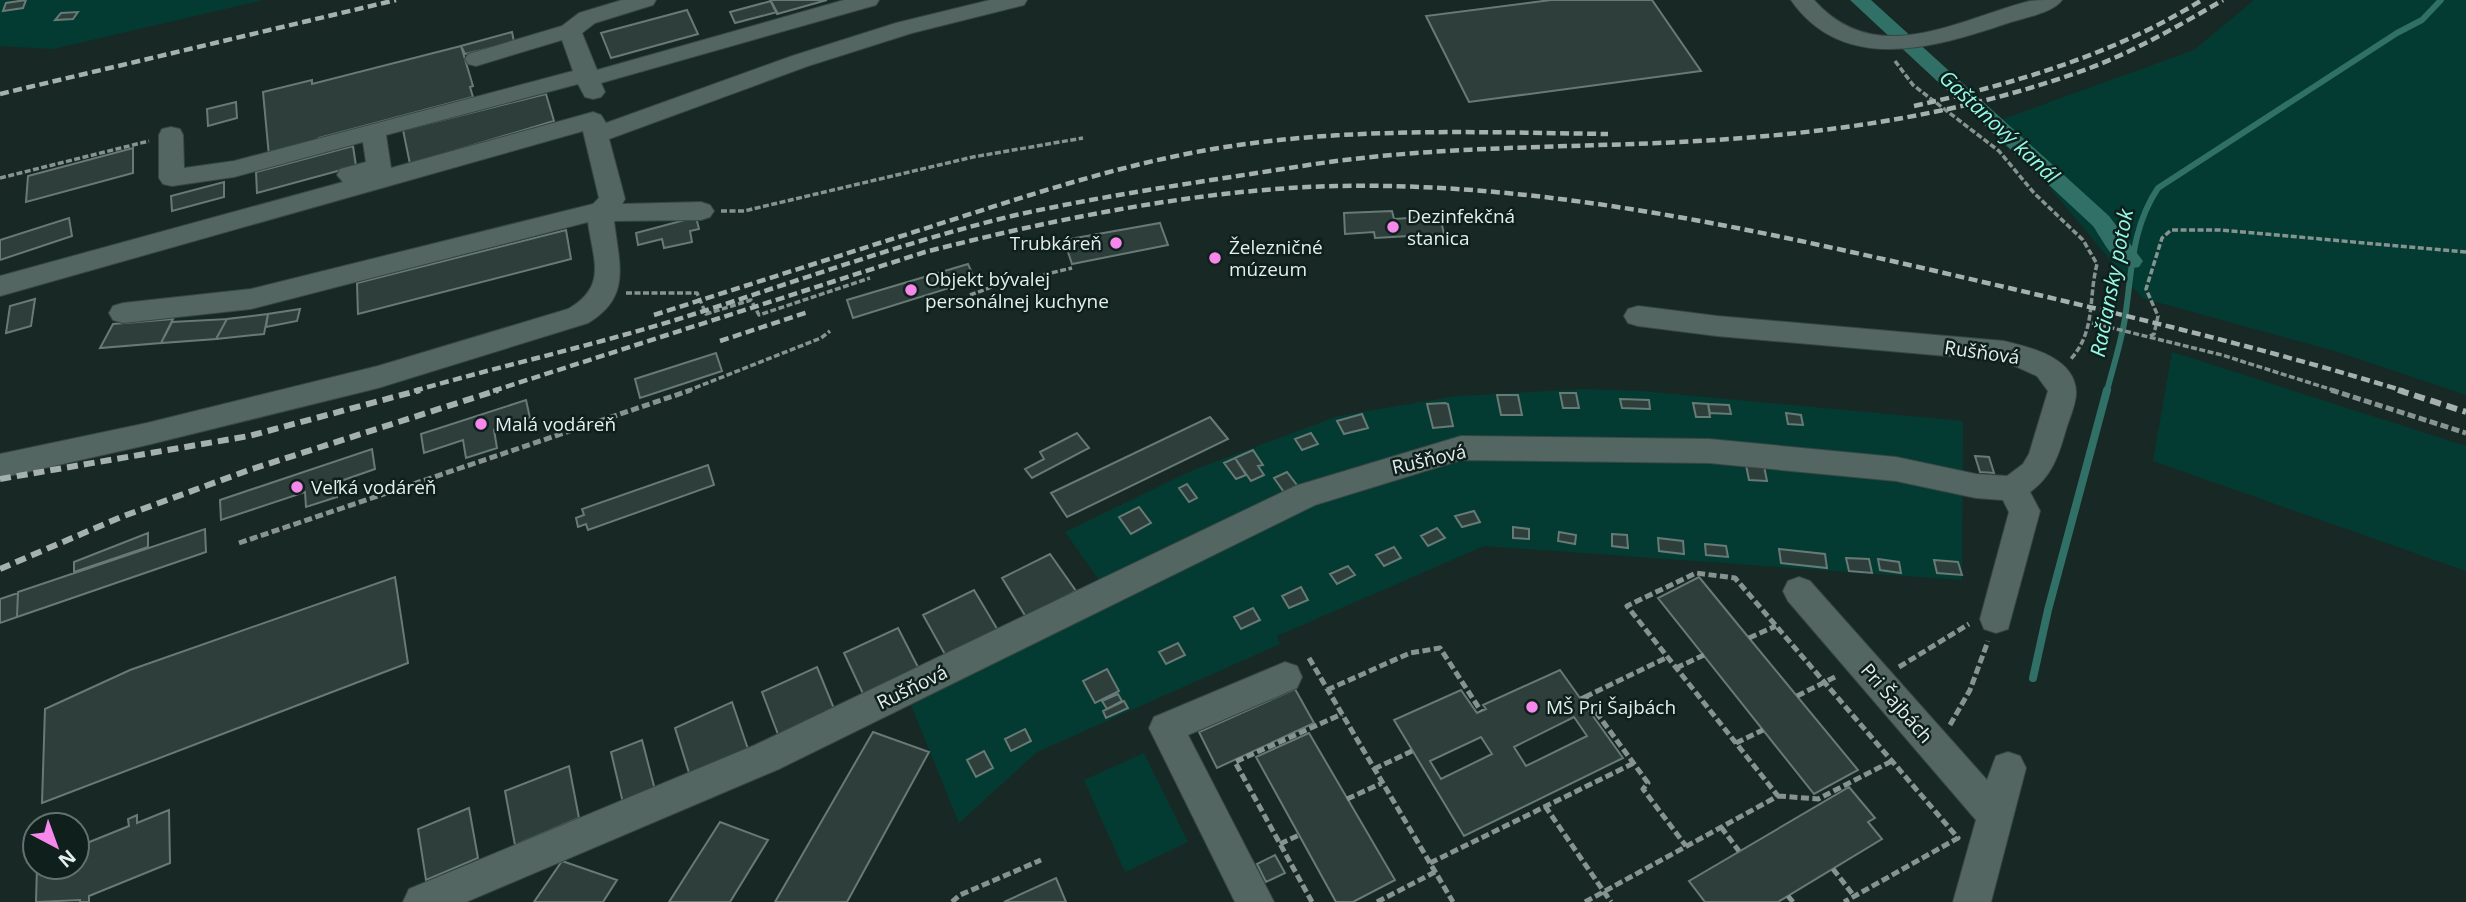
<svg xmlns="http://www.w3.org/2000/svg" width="2466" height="902" viewBox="0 0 2466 902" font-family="'Open Sans',sans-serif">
<rect width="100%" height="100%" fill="#182925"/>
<path fill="#033b33" d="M0 0H263L53 49 0 46Z
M2254 0H2466V395L2338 352 2142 298 1995 122 2194 50Z
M2172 352 2466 446V571L2153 461Z
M1585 389 1641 391 1963 421 1962 580 1484 546 1277 636 1280 644 1037 752 959 823 909 700 1112 598 1065 532 1191 471 1338 416 1457 396Z
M1144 753 1188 842 1125 872 1084 780Z"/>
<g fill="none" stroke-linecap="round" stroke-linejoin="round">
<path stroke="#307066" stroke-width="6" d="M2107 391C2113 367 2121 343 2125 318 2132 272 2131 228 2158 188L2397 33 2422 20 2441 0"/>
<path stroke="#307066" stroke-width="8" d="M2033 678 2048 610 2107 390"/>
<path fill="#307066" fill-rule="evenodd" d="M1850 0H1871L2109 216 2143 261 2139 267C2118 273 2104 242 2093 226Z"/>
</g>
<path fill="#2d3e3b" stroke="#677a76" stroke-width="2" fill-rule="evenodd" d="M26 0 23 8 3 11 6 3Z
M770 0H827L777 14Z
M1551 0H1652L1701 71 1469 102 1426 16Z
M771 1 777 12 735 23 730 12Z
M687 10 698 34 611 58 601 33Z
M78 12 73 19 55 20 61 13Z
M512 32 514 42 465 54 461 46Z
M461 46 473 86 470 87 473 97 319 138 320 142 269 156 263 92 312 80V84Z
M546 94 554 121 410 164 403 130Z
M236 102 237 118 208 126 207 109Z
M353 146 356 166 257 193 256 172Z
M133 148V173L26 202 28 176Z
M224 182V197L172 211 171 196Z
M1392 211 1394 219 1440 216 1444 234 1375 238 1374 232 1345 234 1344 213Z
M696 217 699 229 690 231 692 242 664 248 662 239 638 245 636 233Z
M69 218 72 236 0 260V240Z
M1160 223 1168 245 1072 264 1064 240Z
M566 230 571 259 358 314 357 283Z
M968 264 975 280 853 318 847 300Z
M35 299 31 326 6 333 10 306Z
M300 309 297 321 266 327 268 314Z
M268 314 264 334 216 339 227 319Z
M173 319 161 343 100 348 113 324Z
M227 319 216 339 161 343 172 322Z
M716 353 722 371 640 398 635 379Z
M1560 393H1576L1579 408H1563Z
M1497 395H1518L1522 415H1501Z
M1620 399 1649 400 1650 409 1622 408Z
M526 400 530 418 494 430 497 448 466 458 463 440 424 453 421 434Z
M1445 403 1448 404 1453 426 1433 428 1427 404Z
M1693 403 1708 404 1710 417H1696Z
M1708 404 1729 405 1731 414 1710 413Z
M1786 413 1801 415 1803 425 1788 424Z
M1362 414 1368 428 1344 434 1337 421Z
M1210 417 1228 439 1067 517 1051 493Z
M1077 433 1089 448 1032 478 1025 469 1044 459 1040 452Z
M1311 433 1318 444 1302 450 1295 439Z
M372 449 375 469 335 483 337 497 306 507 305 492 221 520 220 500Z
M1253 450 1263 465 1258 466 1264 475 1251 481 1235 458Z
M1975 456 1989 457 1994 473 1980 472Z
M1235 458 1246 475 1236 479 1224 463Z
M708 465 714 485 588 530 586 524 578 527 576 518 584 515 582 509Z
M1746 465 1764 466 1767 481 1749 480Z
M1287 472 1300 489 1286 495 1274 478Z
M1187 484 1197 498 1189 502 1179 488Z
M1139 507 1151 523 1131 534 1119 517Z
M1474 511 1480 522 1462 527 1455 516Z
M1513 527 1529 529V539L1513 538Z
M1437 528 1445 538 1428 546 1421 536Z
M205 529 206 552 17 617 18 592Z
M1559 532 1576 535 1575 544 1558 541Z
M148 533V547L74 572V562Z
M1612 534 1627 535 1628 548 1612 546Z
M1658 538 1683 541 1684 554 1659 551Z
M1705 544 1726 546 1728 557 1706 555Z
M1394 547 1401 558 1384 566 1376 555Z
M1779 549 1825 554 1827 568 1781 563Z
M1050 554 1076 591 1026 617 1002 578Z
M1846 558 1869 559 1872 573 1849 571Z
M1878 559 1899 562 1901 573 1880 570Z
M1934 560 1958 562 1962 575 1937 573Z
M1348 566 1355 575 1337 584 1330 574Z
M395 577 408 663 42 803 45 709 130 670Z
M1699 577 1749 638 1858 770 1814 794 1658 598Z
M1301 587 1308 600 1289 608 1282 596Z
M974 590 999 632 947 658 923 615Z
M18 593 17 617 0 623V599Z
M1253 608 1260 620 1241 629 1234 617Z
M898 628 920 671 865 698 844 653Z
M1178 643 1185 655 1166 664 1159 652Z
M817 667 835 711 779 737 762 692Z
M1107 669 1119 691 1095 703 1083 681Z
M1560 670 1623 758 1464 836 1394 720 1461 690 1477 713 1486 709 1483 705ZM1574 717 1587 736 1526 766 1514 747ZM1481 737 1492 754 1441 779 1430 761Z
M1295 689 1314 723 1217 768 1199 732Z
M1118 694 1122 701 1107 709 1102 701Z
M1124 701 1128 708 1106 718 1103 711Z
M732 702 748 749 690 776 675 728Z
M1025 729 1031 741 1011 751 1005 739Z
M873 732 929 752 847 902H775Z
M1309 733 1395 880 1353 902H1336L1256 757Z
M642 740 655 790 623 803 611 752Z
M984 751 993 768 976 777 967 760Z
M569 766 579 818 515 845 505 791Z
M1849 787 1875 818 1868 822 1882 839 1778 902H1705L1689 881Z
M469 808 478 858 426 880 418 829Z
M169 810 170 863 89 896V902H80V900L36 902 37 867H77V847L129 826 128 819 137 815V823Z
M720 822 768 840 730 902H669Z
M1275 855 1285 873 1266 882 1257 864Z
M562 861 617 880 603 902H534Z
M1056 878 1066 902H1004Z"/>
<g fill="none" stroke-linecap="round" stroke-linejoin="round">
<g stroke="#394644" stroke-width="2">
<path id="minor" d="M622 0H656L653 5 595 23 582 33 597 70 844 0H879L876 5 601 83 605 92 601 97 593 99 585 97 578 84 386 135 391 168 593 112 601 115 606 123 792 56 896 23 990 0H1027L1024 5 912 33 808 66 609 139 625 199 622 204 701 202 710 205 714 211 710 217 701 220 614 221C619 264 632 297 588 323L378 388 147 445 0 478V454L147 423 378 366 568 309C608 286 593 260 588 222L251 309 123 323 113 320 109 313 113 306 123 303 251 289 593 204 599 198 583 131 0 296V276L343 182 337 175 340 169 366 162 363 142 234 177 172 186 163 184 159 178V135L162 129 171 127 180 129 183 135 184 168 234 161 573 71 562 40 476 66 468 64 465 59 468 54 562 26 579 13Z
M1791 0H1814C1876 70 1956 20 2030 1 2039 0 2052 0 2062 0 2053 13 2023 18 2008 23 1936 47 1844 76 1791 0Z
M1638 306 1717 316 2004 341C2029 347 2074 357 2076 391 2077 403 2068 421 2065 433 2058 457 2051 477 2030 492L2040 511 2008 629 1996 633 1984 629 1980 619 2009 512 2003 500 1976 498 1896 481 1709 463 1461 460 1315 505 779 769 466 902H403L409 889 755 745 1295 486 1461 436 1709 439 1896 457 1976 474 2007 476 2023 464 2029 454 2048 391 2037 376 2004 361 1717 336 1638 326 1628 323 1624 316 1628 309Z
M1799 577 1810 581 1987 780 1996 756 2008 752 2020 756 2026 768 1991 902H1953L1976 820 1788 601 1783 591 1788 581Z
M1285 662 1297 666 1302 677 1297 688 1188 735 1274 902H1235L1149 728 1154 717Z"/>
</g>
<path stroke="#869390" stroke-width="3.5" stroke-dasharray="6 2.5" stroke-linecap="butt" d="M1895 61 1913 85 1999 151 2034 193 2083 240 2097 264C2088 300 2096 330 2071 359
M0 178 149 141
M721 211H744L973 157 1083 138
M626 293H697L706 314 751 300 759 315 870 278
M970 295 992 287 1072 268
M2092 323 2222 355 2336 391
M2150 336 2154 334 2158 316 2146 289 2162 238 2171 230H2220L2466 252
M687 391 821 338 830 331"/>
<path stroke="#869390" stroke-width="5" stroke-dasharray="8 3.5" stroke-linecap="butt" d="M2331 390 2466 433
M239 543 691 390
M1749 638 1776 626
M1309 658 1453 902
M1899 667 1969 624
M1676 668 1704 655
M1327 690 1410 653 1440 648 1481 711
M1797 696 1837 676
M1585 697 1668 657
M1581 699 1585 697 1648 783 1643 789 1686 846
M1950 725 1970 690 1988 641
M1736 743 1763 730
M1374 769 1412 751
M1778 796 1818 799 1892 761
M1347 799 1382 783
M1545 806 1611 902
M1721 827 1739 851
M1280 844 1299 835
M1430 863 1634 763
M1833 869 1854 896
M1788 896 1793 902
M952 902 960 895 1041 860
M1312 902 1235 762 1342 714
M1377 902 1435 872
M1585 902 1778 796 1627 606 1696 573 1735 578 1958 838 1844 902"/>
<use href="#minor" fill="#536662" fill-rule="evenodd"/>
<path stroke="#a5b1ae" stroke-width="4.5" stroke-dasharray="9 4.5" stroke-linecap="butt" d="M0 94 396 0
M1914 106C2016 83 2113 55 2202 0
M654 315C748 285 842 255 936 225 1017 199 1098 172 1181 155 1322 126 1465 132 1608 134
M720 341 808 312
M414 391C504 365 595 345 685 317 795 282 904 242 1016 215 1111 194 1207 181 1302 166 1421 147 1538 148 1658 143 1804 137 1952 119 2090 68 2137 50 2180 25 2223 0
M493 391 925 252C1054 219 1202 189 1336 186 1535 182 1734 225 1927 269 2087 306 2247 343 2404 391"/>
<path stroke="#a5b1ae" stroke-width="6" stroke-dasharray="11 6" stroke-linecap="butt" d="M2398 390 2466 412
M0 479 249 436 420 390
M0 569 121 517 249 470 498 390"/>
</g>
<g fill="#f788eb" stroke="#0e1f1c" stroke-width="2.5">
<circle cx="1393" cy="227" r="7"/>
<circle cx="1116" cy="243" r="7"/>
<circle cx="1215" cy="258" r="7"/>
<circle cx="911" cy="290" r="7"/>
<circle cx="481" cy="424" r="7"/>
<circle cx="297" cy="487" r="7"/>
<circle cx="1532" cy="707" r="7"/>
</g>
<g text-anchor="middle" stroke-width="5" stroke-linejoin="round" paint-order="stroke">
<g font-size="19" fill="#e4eeec" stroke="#0e1f1c" text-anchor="start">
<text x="1407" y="223">Dezinfekčná<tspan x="1407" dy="22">stanica</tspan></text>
<text x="1102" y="250" text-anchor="end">Trubkáreň</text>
<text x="1229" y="254">Železničné<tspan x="1229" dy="22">múzeum</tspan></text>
<text x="925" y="286">Objekt bývalej<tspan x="925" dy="22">personálnej kuchyne</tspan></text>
<text x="495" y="431">Malá vodáreň</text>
<text x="311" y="494">Veľká vodáreň</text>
<text x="1546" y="714">MŠ Pri Šajbách</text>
</g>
<g font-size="19" fill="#e4eeec" stroke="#0e1f1c">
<text transform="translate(1982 352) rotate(8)" y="7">Rušňová</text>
<text transform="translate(1429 459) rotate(-13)" y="7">Rušňová</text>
<text transform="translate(912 687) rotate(-26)" y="7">Rušňová</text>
<text transform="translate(1897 703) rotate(49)" y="7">Pri Šajbách</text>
</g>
<g font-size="21" font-style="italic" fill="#94f9e7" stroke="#0e1f1c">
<text transform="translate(1999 127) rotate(43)" y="7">Gaštanový kanál</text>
<text transform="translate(2112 283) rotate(-79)" y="7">Račiansky potok</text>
</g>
</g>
<g transform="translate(56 846) rotate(139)"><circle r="33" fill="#0e1f1c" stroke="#64726f" stroke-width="2"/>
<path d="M0-5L12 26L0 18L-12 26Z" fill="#f788eb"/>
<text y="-10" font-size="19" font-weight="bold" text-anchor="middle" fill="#e4eeec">N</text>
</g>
</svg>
